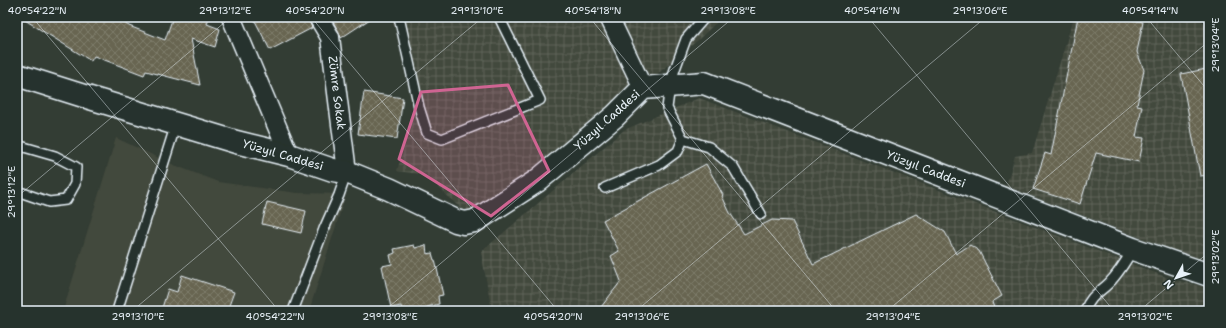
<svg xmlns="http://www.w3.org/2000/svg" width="1226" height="328" viewBox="0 0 1226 328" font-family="'Shantell Sans',sans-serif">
<defs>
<pattern id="industrial-grid" width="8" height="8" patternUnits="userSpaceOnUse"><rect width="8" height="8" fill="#43493d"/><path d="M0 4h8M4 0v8" fill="none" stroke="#5e645a"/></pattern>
<pattern id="building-cross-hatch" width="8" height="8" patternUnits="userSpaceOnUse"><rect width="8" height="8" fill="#676551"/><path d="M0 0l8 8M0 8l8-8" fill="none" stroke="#7d7c6b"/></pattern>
</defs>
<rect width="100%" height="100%" fill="#333d34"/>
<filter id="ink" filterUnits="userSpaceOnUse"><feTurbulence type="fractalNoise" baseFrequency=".025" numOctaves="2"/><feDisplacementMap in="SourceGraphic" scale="8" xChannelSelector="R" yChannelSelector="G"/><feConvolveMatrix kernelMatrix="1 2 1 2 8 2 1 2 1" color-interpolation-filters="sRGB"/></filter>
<g filter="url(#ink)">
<path fill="#43493d" d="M116 138 174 165 218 182 297 193 346 194 309 311H63Z"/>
<path fill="url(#industrial-grid)" d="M389 17H722L698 40 618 107 477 212 461 209 426 175 397 171 417 102 396 29Z
M1074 17H1199L1209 29V260L1186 255 1006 186 1015 156 1032 153Z
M699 98 1171 279 1209 288V311H492L481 252 624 130Z"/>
<path fill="url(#building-cross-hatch)" stroke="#e8f1f8" d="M20 17H115L129 26 165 40 173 17H209L207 24 220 29 215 47 191 39 200 85 146 71 144 75 94 56 91 61Z
M253 17H308L312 28 270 50Z
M330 17H373L341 38 339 32Z
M1078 17H1116L1143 22 1137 52 1144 70 1137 105 1142 106 1136 137 1144 138 1139 162 1096 153 1080 204 1033 189 1045 153 1051 155Z
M1206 69 1209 86V175L1200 176 1181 74Z
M364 92 403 98 397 139 358 134Z
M706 164 723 195 722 196 730 213 744 234 772 220 792 221 813 264 916 214 945 232 956 254 970 245 979 251 1002 296 992 302 995 311H598L621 281 611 256 619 251 603 220Z
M267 202 306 211 301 233 262 224Z
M414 245 415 248 426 245 427 254 432 253 434 260H435L443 295 438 296 439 304 427 307 428 311H402L401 306 391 308 382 266 392 264 390 255 395 253 394 249Z
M182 275 234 292 227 311H161L168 289 177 292Z"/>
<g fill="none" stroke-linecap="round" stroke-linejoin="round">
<g stroke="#e8f1f8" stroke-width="12">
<path id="lane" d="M399 17 419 107 427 133 442 139 540 100 499 17
M683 139 709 147 733 167 761 214
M17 145 55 156 76 167 75 184 66 200 49 202 17 191
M605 188 659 165 678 151 683 139 667 108 670 86 675 69 686 39 705 17
M117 311 176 124
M293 311 324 229 339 195 347 172
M1085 311C1090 296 1099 293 1109 283 1119 273 1126 261 1133 249"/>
</g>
<g stroke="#e8f1f8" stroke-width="21">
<path id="street" d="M231 17 289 155
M318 17 330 37 347 172
M609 17 643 88"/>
</g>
<g stroke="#e8f1f8" stroke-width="25">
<path id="secondary" d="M17 75 90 98 236 142 289 155 333 170 347 172 389 189 456 221 464 223 475 221 537 181 615 116 643 88 704 83 1133 249 1209 275"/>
</g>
<use href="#lane" stroke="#26332d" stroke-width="9"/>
<use href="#street" stroke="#26332d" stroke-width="18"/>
<use href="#secondary" stroke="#26332d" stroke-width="22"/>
</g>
</g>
<path fill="#cf6492" fill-opacity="0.2" stroke="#cf6492" stroke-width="3" stroke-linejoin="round" d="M508 85 549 171 491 216 399 159 421 92Z"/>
<path fill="none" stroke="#e8f1f8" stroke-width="1" stroke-opacity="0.45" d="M32 17 279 311M311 17 558 311M589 17 836 311M868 17 1114 311M1146 17 1209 92M17 197 231 17M132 311 483 17M384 311 734 17M636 311 986 17M887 311 1209 41M1139 311 1209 252"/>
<g text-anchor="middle" stroke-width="3" stroke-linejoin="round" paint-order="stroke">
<g font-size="12" fill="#e8f1f8" stroke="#26332d">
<text transform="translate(337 93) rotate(83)" y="4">Zümre Sokak</text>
<text transform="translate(607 120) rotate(-42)" y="4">Yüzyıl Caddesi</text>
<text transform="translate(283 155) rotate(16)" y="4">Yüzyıl Caddesi</text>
<text transform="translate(926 169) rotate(21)" y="4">Yüzyıl Caddesi</text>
</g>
</g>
<rect width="1226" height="328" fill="none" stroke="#26332d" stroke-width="44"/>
<g transform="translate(1176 278) rotate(230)" stroke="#26332d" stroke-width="3" paint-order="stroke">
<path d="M0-3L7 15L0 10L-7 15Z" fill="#e8f1f8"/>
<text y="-6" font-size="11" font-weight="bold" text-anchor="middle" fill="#e8f1f8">N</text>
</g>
<rect x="22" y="22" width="1182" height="284" fill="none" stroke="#e8f1f8" stroke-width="1.5"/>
<g font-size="10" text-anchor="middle" fill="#e8f1f8">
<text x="37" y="14">40°54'22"N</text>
<text x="225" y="14">29°13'12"E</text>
<text x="315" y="14">40°54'20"N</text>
<text x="477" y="14">29°13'10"E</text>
<text x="593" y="14">40°54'18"N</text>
<text x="728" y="14">29°13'08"E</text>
<text x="872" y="14">40°54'16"N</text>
<text x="980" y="14">29°13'06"E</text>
<text x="1150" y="14">40°54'14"N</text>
<text transform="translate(1215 45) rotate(-90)" y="4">29°13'04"E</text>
<text transform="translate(11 192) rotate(-90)" y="4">29°13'12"E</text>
<text transform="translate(1215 257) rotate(-90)" y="4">29°13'02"E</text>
<text x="138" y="320">29°13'10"E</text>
<text x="275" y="320">40°54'22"N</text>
<text x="390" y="320">29°13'08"E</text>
<text x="553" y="320">40°54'20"N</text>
<text x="642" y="320">29°13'06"E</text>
<text x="893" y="320">29°13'04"E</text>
<text x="1145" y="320">29°13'02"E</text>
</g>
</svg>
